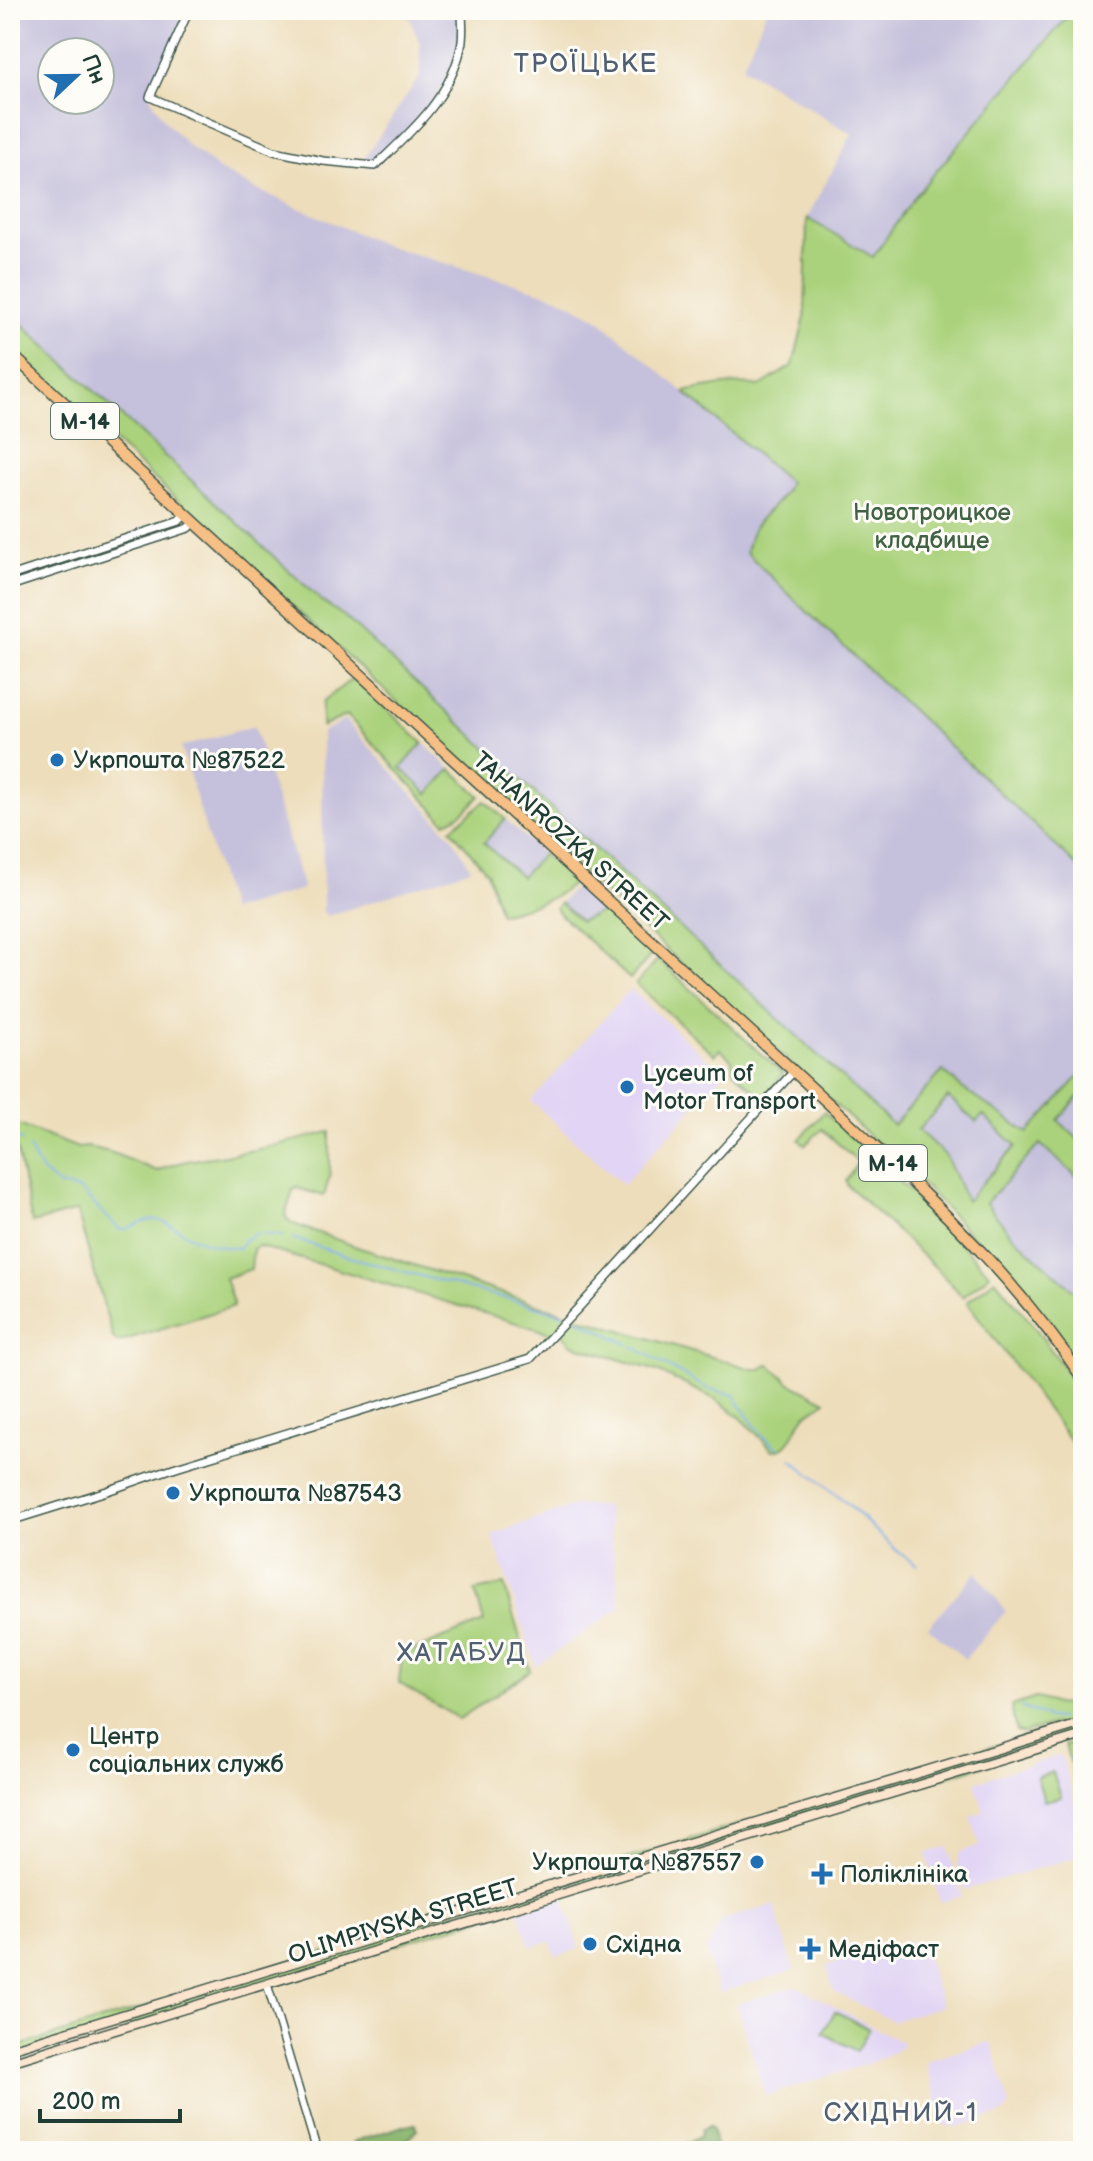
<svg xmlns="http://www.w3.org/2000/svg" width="1093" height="2161" viewBox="0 0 1093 2161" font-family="'Balsamiq Sans',sans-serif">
<rect width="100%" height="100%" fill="#fdfcf7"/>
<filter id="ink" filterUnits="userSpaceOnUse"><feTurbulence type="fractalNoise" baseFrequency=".0125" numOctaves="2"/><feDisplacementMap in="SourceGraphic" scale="16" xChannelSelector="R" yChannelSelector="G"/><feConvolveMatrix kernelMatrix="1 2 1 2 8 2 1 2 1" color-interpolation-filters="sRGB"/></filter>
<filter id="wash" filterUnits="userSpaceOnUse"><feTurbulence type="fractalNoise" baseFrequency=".006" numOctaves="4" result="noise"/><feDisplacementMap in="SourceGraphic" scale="32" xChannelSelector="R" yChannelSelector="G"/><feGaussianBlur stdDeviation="1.8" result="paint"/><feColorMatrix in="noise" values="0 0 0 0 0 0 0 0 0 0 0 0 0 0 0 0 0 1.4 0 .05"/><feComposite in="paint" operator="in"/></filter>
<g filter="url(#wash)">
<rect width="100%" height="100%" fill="#edddba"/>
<path fill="#e1d4f4" d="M630 989 724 1074 623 1185 531 1101Z
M577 1505 607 1506 621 1607 536 1666 492 1535Z
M1061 1755 1083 1832V1855L964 1890 957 1865 960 1852 980 1846 971 1816 984 1812 975 1782Z
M948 1847 962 1896 940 1902 926 1853Z
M564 1897 579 1949 556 1956 550 1941 531 1947 518 1911Z
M774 1905 794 1970 719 1993 706 1951 722 1920Z
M908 1941 925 1953 942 2006 893 2021 834 1992 826 1966Z
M796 1986 903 2043 901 2048 871 2063 765 2096 737 2004Z
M988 2042 992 2044 1010 2106 1002 2114 956 2127 944 2125 926 2065 928 2061Z"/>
<path fill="#c5c0db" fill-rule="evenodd" d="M10 10H189L150 97 165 121 186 144 218 169 253 188 384 245 558 297 596 317 789 482 787 488 777 503 754 528 746 552 808 614 1001 792 1083 872V1072L1028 1134 962 1088 943 1071 893 1125 344 616 323 602 13 316 10 319ZM52 52H100V100H52Z
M406 10H462L458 59 426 114 375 166H359L420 76V44Z
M767 10H1073L915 196 872 258 807 218 852 134 742 67Z
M345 720 453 838 471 869 328 916 323 912 322 732Z
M254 726 303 889 230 911 181 747Z
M423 743 451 769 428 794 400 768Z
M505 819 543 854 522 878 484 843Z
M577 885 605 911 580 921 560 903Z
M1083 1092V1144L1058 1120Z
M948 1097 976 1122 982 1115 1016 1146 966 1201 946 1156 918 1130Z
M1040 1144 1083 1182V1190L1080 1194 1083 1197V1299L1010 1233 986 1203Z
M976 1572 1006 1611 965 1659 928 1627Z"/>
<path fill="#aad27c" stroke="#648858" stroke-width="2" fill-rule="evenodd" d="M1073 10H1083V872C972 764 856 662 746 552 748 545 750 535 754 528 764 511 784 501 789 482L684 392C710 387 734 381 760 386L793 365 805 317 807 218 873 257 915 196Z
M13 316 323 602 344 616 893 1125 943 1071 962 1088 1028 1133 1083 1072V1092L1058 1120 1083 1144V1182L1040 1144 986 1203 1010 1233 1083 1299V1372L1043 1317 1002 1267 927 1189 10 346V319ZM948 1097 976 1122 983 1115 1016 1146 966 1201 946 1156 918 1130Z
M353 678 423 743 401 768 428 794 451 769 480 796C471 806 458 818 445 822L347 715 322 727V702Z
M485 801 505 819 484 843 521 877 543 854 574 882C555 902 525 907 500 914L487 872 451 829Z
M560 903 580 921 605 911 652 954 630 979 560 914 556 908Z
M658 959 783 1074 763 1098 733 1071 732 1060 720 1049 715 1055 636 984Z
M824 1112 918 1199 990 1274 963 1297 936 1268 848 1186 846 1181 858 1162 822 1129 805 1145 799 1140Z
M10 1119 16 1124 78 1148 88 1147 110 1152 157 1171C183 1158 214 1158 243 1152 272 1147 301 1139 330 1132V1174L324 1196 297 1188 293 1190 285 1216 291 1223 360 1248 571 1315 554 1334 258 1246 253 1249 251 1269 225 1278 234 1306 118 1342 113 1338 77 1211 32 1223 17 1150 10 1146Z
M995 1279 1033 1325 1083 1394V1458L967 1302Z
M574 1316 752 1369H761L769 1364 790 1383 826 1401C819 1406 809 1411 804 1417 793 1429 793 1449 773 1450L738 1415 715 1399 657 1371 579 1347 570 1343 561 1331Z
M504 1585 530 1671 459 1719 399 1683 402 1655 484 1622 475 1591Z
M1036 1698C1043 1699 1049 1702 1056 1704 1067 1706 1074 1702 1083 1708V1735L10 2062V2049L1058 1726 1054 1724 1023 1733 1016 1731 1011 1706Z
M1083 1740V1808L1065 1745Z
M1053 1772 1061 1797 1044 1801 1037 1777Z
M835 2011 869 2029 857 2051 823 2033Z"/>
<path fill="#87b46c" stroke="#537850" stroke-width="2" d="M410 2124H416L417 2129 402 2144 378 2151H355L353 2143 355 2141Z
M710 2126 712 2128 716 2147 702 2151H686L685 2145 700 2136 702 2129Z"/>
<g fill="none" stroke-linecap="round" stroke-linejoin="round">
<path stroke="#7cabe6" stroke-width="2" d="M11 1134 22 1141
M29 1148 42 1172 59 1186 80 1190 120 1230C132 1229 143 1219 156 1220 167 1221 180 1231 190 1236 205 1243 223 1248 239 1248L244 1240 257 1233
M262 1234 282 1236
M292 1238 349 1257 564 1314
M578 1319 628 1344
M632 1346 706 1388 734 1395C747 1416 758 1434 778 1448
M791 1459 849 1505 898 1552 917 1565
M1021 1707 1049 1718 1059 1719
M1070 1758 1083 1770"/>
</g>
</g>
<g filter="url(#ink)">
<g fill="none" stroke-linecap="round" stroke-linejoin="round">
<g stroke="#3e5548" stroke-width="10">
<path id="tertiary" d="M189 10 150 97 274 151 323 161 375 166C410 133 451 97 461 47 464 35 462 22 462 10
M10 576 180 521 186 515
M10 586 189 528 195 522
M10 1521 107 1491 176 1467 530 1359 581 1305 794 1071
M267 1984 317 2151"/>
</g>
<g stroke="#3e5548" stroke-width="11">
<path id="secondary" d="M10 2049 1083 1723
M10 2062 1083 1735"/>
</g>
<g stroke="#3e5548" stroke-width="13">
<path id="trunk" d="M10 353C234 558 458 764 682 969 746 1028 811 1086 874 1146 951 1218 1025 1291 1083 1379"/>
</g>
<use href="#tertiary" stroke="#fff" stroke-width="7"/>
<use href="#secondary" stroke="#fbe5cf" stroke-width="8"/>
<use href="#trunk" stroke="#f5bf86" stroke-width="10"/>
</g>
</g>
<g fill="#1f6fb2" stroke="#fdfcf7" stroke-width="3">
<circle cx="57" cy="760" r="8"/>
<circle cx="627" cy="1087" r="8"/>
<circle cx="173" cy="1493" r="8"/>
<circle cx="73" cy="1750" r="8"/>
<circle cx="757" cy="1862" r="8"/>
<path d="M818 1862h8v8h8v8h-8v8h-8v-8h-8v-8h8z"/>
<circle cx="590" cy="1944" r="8"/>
<path d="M806 1937h8v8h8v8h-8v8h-8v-8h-8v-8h8z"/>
</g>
<g text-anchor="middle" stroke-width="6" stroke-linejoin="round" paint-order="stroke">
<g fill="#fdfcf7" stroke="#62766e" stroke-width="2">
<rect x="51" y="403" width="68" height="36" rx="6"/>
<rect x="859" y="1145" width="68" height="36" rx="6"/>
</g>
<g font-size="22" font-weight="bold" fill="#1f3d34">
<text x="85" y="429">М-14</text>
<text x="893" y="1171">М-14</text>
</g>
<g font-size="24" fill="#426246" stroke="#fdfcf7">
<text x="932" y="520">Новотроицкое<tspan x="932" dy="28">кладбище</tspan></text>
</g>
<g font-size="24" fill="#1f3d34" stroke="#fdfcf7" text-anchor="start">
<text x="73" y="768">Укрпошта №87522</text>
<text x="643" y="1081">Lyceum of<tspan x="643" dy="28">Motor Transport</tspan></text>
<text x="189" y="1501">Укрпошта №87543</text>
<text x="89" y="1744">Центр<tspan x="89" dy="28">соціальних служб</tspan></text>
<text x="741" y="1870" text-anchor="end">Укрпошта №87557</text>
<text x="840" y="1882">Поліклініка</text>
<text x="606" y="1952">Східна</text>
<text x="828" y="1957">Медіфаст</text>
</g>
<g font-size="24" fill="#1f3d34" stroke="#fdfcf7">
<text transform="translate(571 841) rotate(42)" y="8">TAHANROZKA STREET</text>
<text transform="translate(403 1921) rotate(-17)" y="8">OLIMPIYSKA STREET</text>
</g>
<g font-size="26" letter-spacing="2" fill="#505f72" stroke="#fdfcf7">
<text x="586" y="72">ТРОЇЦЬКЕ</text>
<text x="462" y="1661">ХАТАБУД</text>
<text x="901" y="2121">СХІДНИЙ-1</text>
</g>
</g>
<rect width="1093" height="2161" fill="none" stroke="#fdfcf7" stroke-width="40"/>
<g transform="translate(76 76) rotate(68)"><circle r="38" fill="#fdfcf7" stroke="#a4b0a9" stroke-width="2"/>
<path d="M0-6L14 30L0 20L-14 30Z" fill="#1f6fb2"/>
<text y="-12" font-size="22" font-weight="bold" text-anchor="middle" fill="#1f3d34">Пн</text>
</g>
<path d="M40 2109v12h140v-12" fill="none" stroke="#1f3d34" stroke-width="4"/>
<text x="52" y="2109" font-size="24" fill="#1f3d34" stroke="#fdfcf7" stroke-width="6" paint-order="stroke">200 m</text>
</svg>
